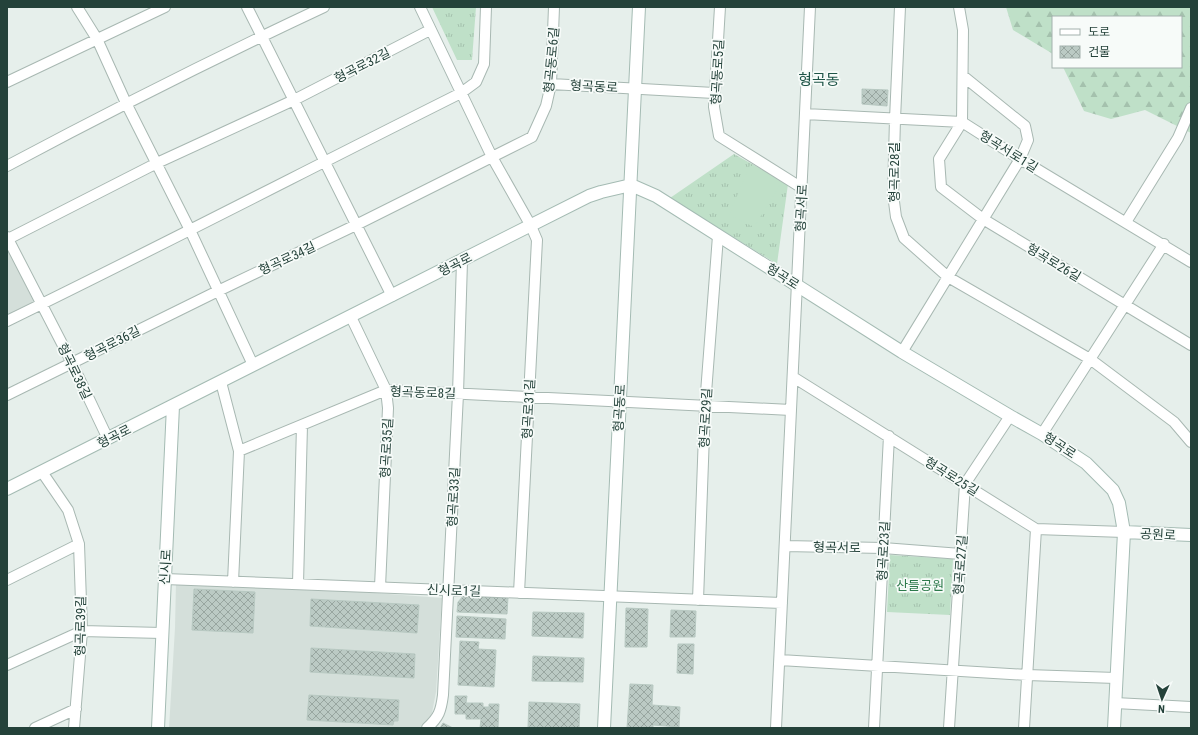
<svg xmlns="http://www.w3.org/2000/svg" width="1198" height="735" viewBox="0 0 1198 735" font-family="'Roboto Condensed','Noto Sans KR',sans-serif">
<defs>
<pattern id="grass-tufts" width="24" height="20" patternUnits="userSpaceOnUse"><rect width="24" height="20" fill="#bfe0c8"/><path d="M3 7l-1-3M5 7V3M7 7l1-3M15 17l-1-3M17 17v-4M19 17l1-3" fill="none" stroke="#a4c1ad"/></pattern>
<pattern id="forest-firs" width="22" height="20" patternUnits="userSpaceOnUse"><rect width="22" height="20" fill="#bfe0c8"/><path d="M5 1l3.5 6h-7zM16 11l3.5 6h-7z" fill="#a4c1ad"/></pattern>
<pattern id="building-cross-hatch" width="8" height="8" patternUnits="userSpaceOnUse"><rect width="8" height="8" fill="#bbcac4"/><path d="M0 0l8 8M0 8l8-8" fill="none" stroke="#98a6a0"/></pattern>
</defs>
<rect width="100%" height="100%" fill="#e6efeb"/>
<path fill="#d4dfda" d="M7 234 42 304 7 321Z
M176 582 301 590 362 592 442 598 436 692 431 718 419 728H169L175 628Z"/>
<path fill="url(#grass-tufts)" d="M432 7H476L472 60H457Z
M734 154 788 184 777 264 670 198Z
M890 555 953 559 950 615 887 612Z"/>
<path fill="url(#forest-firs)" d="M1006 7H1191V133L1145 110 1111 119 1084 111 1063 67H1181V17H1053V54L1013 30Z"/>
<path fill="#bfe0c8" d="M750 165 782 182 754 227 729 215Z"/>
<path fill="url(#building-cross-hatch)" stroke="#b8c9c2" d="M862 89 888 90 887 106 862 104Z
M194 589 255 592 253 633 192 630Z
M464 595 508 597 507 614 457 612 458 602Z
M311 599 419 605 417 633 310 626Z
M626 608 648 609 647 647H625Z
M671 610 696 611 695 637H670Z
M533 612 584 613 583 638 532 636Z
M457 616 506 619 505 639 456 637Z
M460 641 479 642 478 649 496 650 494 687 458 685Z
M678 644H694L693 674 677 673Z
M311 648 415 654 414 678 310 672Z
M533 656 584 658 583 682 532 681Z
M630 684 653 685 652 705 680 707 679 727 653 725V728H627Z
M309 695 399 700 398 721H394L393 725 307 720Z
M455 696H467L466 703H483V707H489V704H499L498 728H480L481 719H466V714H455Z
M529 702 580 704 579 728 528 727Z
M443 723 453 728H440Z"/>
<g fill="none" stroke-linecap="round" stroke-linejoin="round">
<g stroke="#a8b8b2" stroke-width="12">
<path id="street" d="M77 7 97 39 126 103 190 230 253 365
M247 7 392 296
M420 7 492 157 531 226 537 240 519 593
M720 7 714 107 719 136 802 188
M900 7 895 119 893 194 896 217 904 238 948 277 1090 359 1174 422 1191 442
M959 7 963 30 962 122 939 159 941 187 983 219 1191 345
M7 82 165 7
M551 84 714 93
M805 114 962 122 1020 159 1191 262
M7 166C112 110 217 57 324 7
M1126 222 1178 138 1191 108
M7 237 72 363 108 439
M8 239 157 163 294 100 430 30
M351 317 386 390 388 408 380 587
M7 321C159 247 309 169 461 93L476 82 484 64 486 7
M902 352 1020 159 1028 140 1025 126 963 76
M793 377 1036 529 1124 532
M221 382 239 451 233 582
M7 395 218 291 356 225 532 137 546 106 551 84 554 7
M1042 434 1164 244
M239 451 386 390 791 410
M42 472 68 510 79 544 82 631 74 728
M785 546 883 548 961 554
M165 579 782 603
M7 580 79 544
M298 584 302 425
M698 600 705 406 718 236
M780 660 1027 675 1116 678
M7 665 82 631 162 633
M1115 703 1191 707
M35 728 76 709
M427 728C439 717 441 711 443 695L458 394 462 261
M776 728 810 7
M874 728 889 436
M949 728 965 484 1010 416
M1024 728 1036 529"/>
</g>
<g stroke="#a4bbb3" stroke-width="14">
<path id="secondary" d="M7 489 589 196 601 192 631 185 656 196 902 352 1010 416 1042 434 1086 463 1113 490 1119 503 1124 532 1114 728
M1124 532 1191 535
M158 728 173 406
M604 728 639 7"/>
</g>
<use href="#street" stroke="#fff" stroke-width="10"/>
<use href="#secondary" stroke="#fff" stroke-width="12"/>
</g>
<g text-anchor="middle" stroke-width="3.5" stroke-linejoin="round" paint-order="stroke">
<g font-size="13" fill="#24423a" stroke="#f7fbf9">
<text transform="translate(551 60) rotate(-85)" y="5">형곡동로6길</text>
<text transform="translate(362 65) rotate(-27)" y="5">형곡로32길</text>
<text transform="translate(717 72) rotate(-87)" y="5">형곡동로5길</text>
<text transform="translate(594 86) rotate(3)" y="5">형곡동로</text>
<text transform="translate(1009 151) rotate(32)" y="5">형곡서로1길</text>
<text transform="translate(894 172) rotate(-90)" y="5">형곡로28길</text>
<text transform="translate(801 208) rotate(-87)" y="5">형곡서로</text>
<text transform="translate(287 258) rotate(-25)" y="5">형곡로34길</text>
<text transform="translate(1054 262) rotate(31)" y="5">형곡로26길</text>
<text transform="translate(455 264) rotate(-27)" y="5">형곡로</text>
<text transform="translate(783 276) rotate(32)" y="5">형곡로</text>
<text transform="translate(112 343) rotate(-27)" y="5">형곡로36길</text>
<text transform="translate(75 371) rotate(64)" y="5">형곡로38길</text>
<text transform="translate(423 392) rotate(2)" y="5">형곡동로8길</text>
<text transform="translate(619 408) rotate(-87)" y="5">형곡동로</text>
<text transform="translate(528 409) rotate(-87)" y="5">형곡로31길</text>
<text transform="translate(705 418) rotate(-87)" y="5">형곡로29길</text>
<text transform="translate(114 436) rotate(-27)" y="5">형곡로</text>
<text transform="translate(1060 445) rotate(33)" y="5">형곡로</text>
<text transform="translate(386 448) rotate(-87)" y="5">형곡로35길</text>
<text transform="translate(952 476) rotate(32)" y="5">형곡로25길</text>
<text transform="translate(453 497) rotate(-87)" y="5">형곡로33길</text>
<text transform="translate(1158 534) rotate(3)" y="5">공원로</text>
<text transform="translate(837 547) rotate(1)" y="5">형곡서로</text>
<text transform="translate(883 551) rotate(-87)" y="5">형곡로23길</text>
<text transform="translate(960 565) rotate(-86)" y="5">형곡로27길</text>
<text transform="translate(165 567) rotate(-87)" y="5">신시로</text>
<text transform="translate(454 590) rotate(2)" y="5">신시로1길</text>
<text transform="translate(80 626) rotate(-89)" y="5">형곡로39길</text>
</g>
<g font-size="13" fill="#2d7a4b" stroke="#f7fbf9">
<text x="920" y="590">산들공원</text>
</g>
<g font-size="15" fill="#1f5548" stroke="#f7fbf9">
<text x="819" y="85">형곡동</text>
</g>
</g>
<rect width="1198" height="735" fill="none" stroke="#24423a" stroke-width="16"/>
<rect x="1052" y="16" width="130" height="52" fill="#f7fbf9" stroke="#a3b1ad"/>
<rect x="1060" y="29" width="20" height="6" fill="#ffffff" stroke="#a3b1ad"/>
<text x="1088" y="36" font-size="12" fill="#24423a">도로</text>
<rect x="1060" y="46" width="20" height="12" fill="url(#building-cross-hatch)" stroke="#a3b1ad"/>
<text x="1088" y="56" font-size="12" fill="#24423a">건물</text>
<g transform="translate(1162 699) rotate(183)" stroke="#f7fbf9" stroke-width="3" paint-order="stroke">
<path d="M0-3L7 15L0 10L-7 15Z" fill="#24423a"/>
<text y="-6" font-size="11" font-weight="bold" text-anchor="middle" fill="#24423a">N</text>
</g>
</svg>
